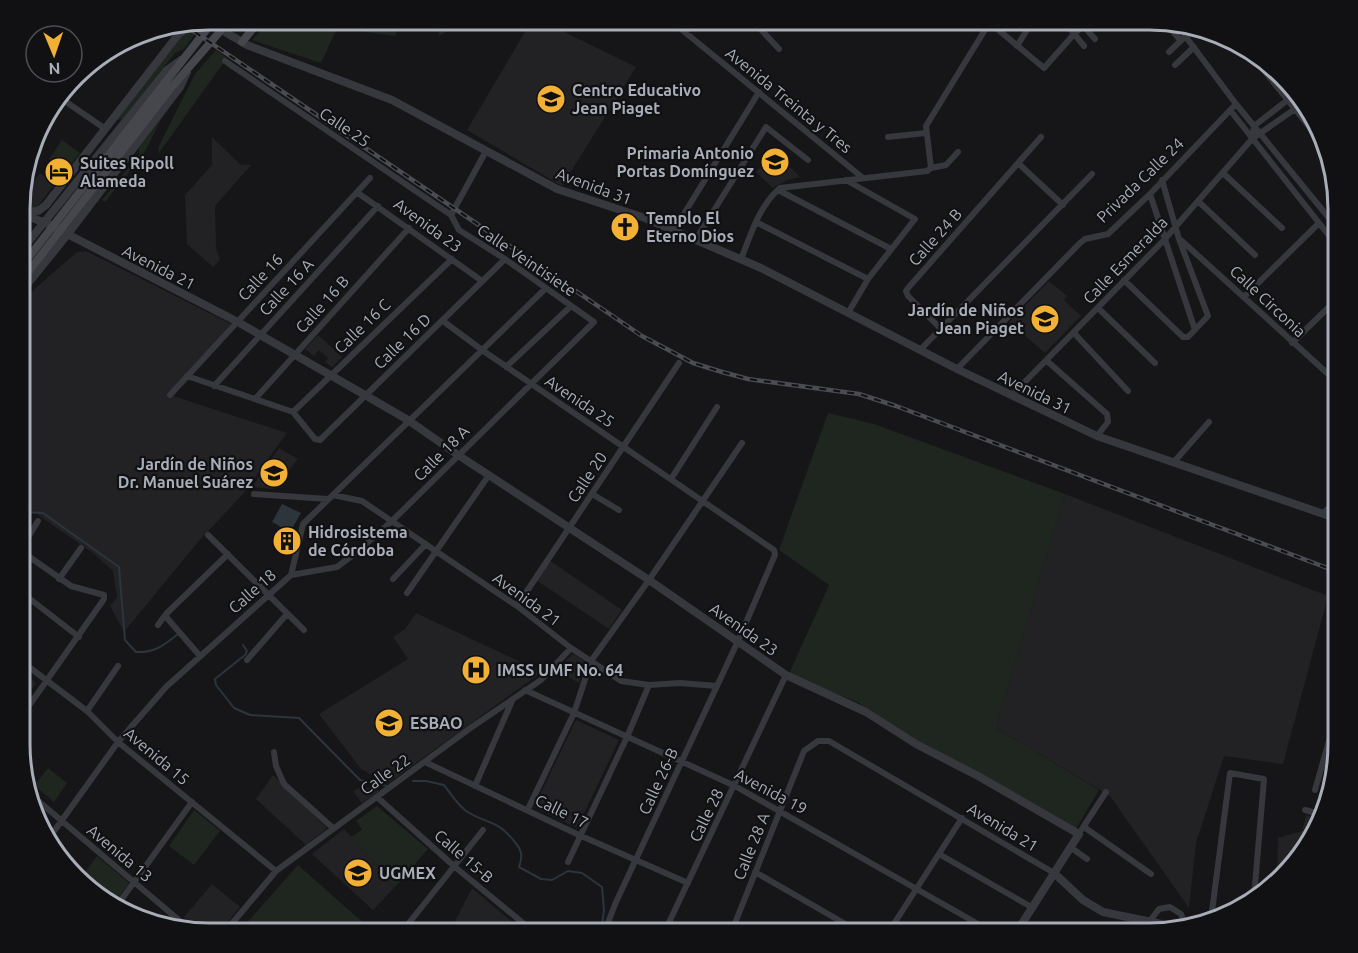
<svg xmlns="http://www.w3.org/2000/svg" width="1358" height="953" viewBox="0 0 1358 953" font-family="Ubuntu,sans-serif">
<rect width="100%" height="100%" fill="#161618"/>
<path fill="#222225" d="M532 20H540L636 67 562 186 467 130Z
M212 137 241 165H251L215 206 216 247 220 260 213 267 187 244 185 195 212 165Z
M775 152 800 177 787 180 773 188 756 172Z
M40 173 55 184 36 208 31 209 21 203V200Z
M86 251 231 324 170 395 287 433 243 494 198 542 124 632 110 606 117 597 113 571 93 553 21 503V372L25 365 21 361V305L31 292 62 265 77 252Z
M1049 281 1067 296 1064 300 1081 316 1045 353 1009 322Z
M318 335 342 357 332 367 325 362 328 358 319 350 314 356 305 349Z
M279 448 298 459 274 489 252 487Z
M1065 494 1328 596 1283 764 1224 756 1196 843 1189 908 1110 796 996 728Z
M549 560 622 610 609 629 536 580Z
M416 613 542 672 387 784 361 769 319 714 408 659 393 637 405 629Z
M573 654 584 661 579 683 555 670Z
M21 671 36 683 21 704Z
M576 720 619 740 577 828 534 807Z
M273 775 327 828 306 845 256 799Z
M359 788H377L379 791 362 803 353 791Z
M1306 815 1321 819 1299 860 1277 878 1278 838 1302 831Z
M344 829 372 859 394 888 373 910 312 854Z
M212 884 240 907 218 933H203L184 917Z
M472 888 525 933H449Z"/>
<path fill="#1e261f" d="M270 20H403L395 36 337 28 321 63 252 40Z
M437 20H466L439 36Z
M188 29 195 34 184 49 175 53 123 119 116 120Z
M216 50 227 58 159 153 158 148 195 74Z
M1304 107 1319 125 1321 133 1318 136 1299 111Z
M163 116 143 155 105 202 102 200 139 155V148Z
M62 140 80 153 66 171 49 159Z
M828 413 874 424 1065 494 996 728 1099 790 1076 829 913 739 859 703 789 674 829 585 779 550Z
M48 768 67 783 54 802 33 784 38 781Z
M377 806 428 849 394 888 372 859 351 837 362 830 356 821Z
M194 810 220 831 194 865 169 846Z
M97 856 129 883 113 905 91 892 80 879Z
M298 865 375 933H238Z"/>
<path fill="#2c353c" d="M282 504 301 513 290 532 272 522Z"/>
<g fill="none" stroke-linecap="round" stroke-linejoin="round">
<path stroke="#2c353c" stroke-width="2" d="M21 512 43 513 119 567 125 640 136 652C155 653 164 645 178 634
M243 645 247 651 245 655 215 679 216 685 234 708 250 715 299 718 360 780 387 786
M413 781H426L444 785C451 794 457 804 466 811 486 824 497 819 514 841 522 850 523 856 519 867L541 879 552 880 568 871 582 873 602 887 604 910 601 933"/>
<path stroke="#37383d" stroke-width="6" d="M670 20 863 178
M752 20 779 49
M974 20 984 30
M1063 20 1084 46
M1078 20 1095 39
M1163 20 1181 41
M989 22 1044 68 1075 33 1084 26
M168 26 178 35
M685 32 698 20
M1186 37 1236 104 1338 229
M1017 46 1033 20
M1246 48 1324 145
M1169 52 1194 28
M225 61 451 215
M1175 65 1194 47
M59 97 104 128
M1230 110 1338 247
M39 131 51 106
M888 137 926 133
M1252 139 1254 126 1294 95
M1019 164 1063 205
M931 168 946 165 958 152
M1223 173 1282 228
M846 180 915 219 868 279 848 313
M778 190 891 249
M358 193 482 281
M1150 194 1195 330
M1198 201 1255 255
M756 222 868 279
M674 230 759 92
M696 239 766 127 808 160
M1182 241 1338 383
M741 259C751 234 759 206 780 188L927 171 931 168 926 126 991 20
M1124 280 1183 337H1188L1208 316 1179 239 1162 180
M1245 296 1319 223
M1098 308 1155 363
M443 321 482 350 774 550 775 555 738 641 616 902 604 933
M941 329 908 296 906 291 908 288 1041 137
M1074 333 1128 391
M1292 343 1336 300
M921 349 1092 174
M1047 361 1107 414 1108 422 1097 436
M506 367 571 306
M957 369 1080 243 1085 239 1108 234 1150 194 1236 104
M187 376 293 412 315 439 320 440 505 259
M214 386 378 206
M170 395 370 178
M1012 395 1164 240 1252 139 1302 104
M255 399 409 228
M293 412 452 259
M1173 463 1209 422
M671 479 717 407
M254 494 328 499
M592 494 619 510
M333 495 362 501 517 606 571 648 621 681 649 685 680 683 717 686
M1323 513 1338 500
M208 535 304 630
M21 549 38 521
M291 575 337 567 357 552 392 521 594 322 505 259 459 230 451 215 486 151
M59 579 81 548
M393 579 426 544
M21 592 79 637
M407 593 489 475
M517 606 679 363
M166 614 167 618 200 656
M158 625 166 614 228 554
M247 660 287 614
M21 661 87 711 118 742 276 871
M525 690 735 786 994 933
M87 711 118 666
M21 717 104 599V595L71 586 21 551
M274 752 276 766 284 784 333 828
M425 762 579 835 688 883
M1323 763 1336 767
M475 786 512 701
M1315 790 1331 734
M30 794 193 932
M377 797 455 867 535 933
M528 809 574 713 591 661 649 580 742 443
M1305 810 1323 815
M1084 827 1151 874
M1082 829 1106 792
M47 841 118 742 166 687 291 575 303 524 546 288
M1070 847 1087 859
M939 854 1033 908
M568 862 627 737 649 685
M755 872 861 933
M116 907 192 802
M1211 919 1230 773 1264 779 1254 897
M1149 922 1159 909 1170 907 1181 914 1185 925
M224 933 276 871 469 729 541 680 571 648
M401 933 483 830
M664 933 786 675
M731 933 804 751 818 741H829L1054 873
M888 933 962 818"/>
<path stroke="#37383d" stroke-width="8" d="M205 20 247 45 392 100 557 189 645 218 761 268 957 369 1097 436 1338 519
M23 212 38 211 46 205 178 35 193 22
M21 214 46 223 236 321 365 395 408 420 458 455 649 580 786 675 866 712 916 744 978 776 1079 834 1016 933
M21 251 167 70 181 60
M21 292 67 235 180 87 187 72
M1054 873 1083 900 1103 912 1176 927"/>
<path stroke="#45474d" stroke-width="8" d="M242 42 260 20
M21 267 214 20
M21 281 170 89 230 20"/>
<g stroke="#4a4c52" stroke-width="4.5">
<path id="rail" d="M183 24 642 336 693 363 722 372 748 379 859 394 896 406 1338 572"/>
</g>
<use href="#rail" stroke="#111113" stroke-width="2" stroke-dasharray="7" stroke-linecap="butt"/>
</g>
<defs>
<g id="school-disc" transform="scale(1.5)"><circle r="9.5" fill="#f2b134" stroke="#111113"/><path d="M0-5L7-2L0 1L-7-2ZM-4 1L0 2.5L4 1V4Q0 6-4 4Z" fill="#111"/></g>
<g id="hotel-disc" transform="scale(1.5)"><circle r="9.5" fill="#f2b134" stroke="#111113"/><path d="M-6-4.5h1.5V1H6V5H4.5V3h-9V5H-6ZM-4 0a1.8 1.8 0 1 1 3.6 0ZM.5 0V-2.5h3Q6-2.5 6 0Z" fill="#111"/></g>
<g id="church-disc" transform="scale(1.5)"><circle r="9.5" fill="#f2b134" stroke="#111113"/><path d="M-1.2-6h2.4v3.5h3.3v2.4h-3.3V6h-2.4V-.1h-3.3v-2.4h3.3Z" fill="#111"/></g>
<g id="building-disc" transform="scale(1.5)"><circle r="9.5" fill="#f2b134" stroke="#111113"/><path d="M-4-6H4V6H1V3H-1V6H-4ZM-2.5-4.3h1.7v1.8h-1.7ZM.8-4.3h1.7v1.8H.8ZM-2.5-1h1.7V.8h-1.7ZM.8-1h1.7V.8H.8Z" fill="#111"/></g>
<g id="hospital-disc" transform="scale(1.5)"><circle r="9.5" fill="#f2b134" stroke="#111113"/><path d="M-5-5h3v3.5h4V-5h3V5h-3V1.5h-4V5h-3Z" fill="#111"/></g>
</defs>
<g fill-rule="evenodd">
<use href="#school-disc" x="551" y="99"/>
<use href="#school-disc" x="775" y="162"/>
<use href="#hotel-disc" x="59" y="172"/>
<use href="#church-disc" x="625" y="227"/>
<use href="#school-disc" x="1045" y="319"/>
<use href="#school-disc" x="274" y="473"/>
<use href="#building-disc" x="287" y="541"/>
<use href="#hospital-disc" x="476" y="670"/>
<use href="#school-disc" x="389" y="723"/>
<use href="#school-disc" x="358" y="873"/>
</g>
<g text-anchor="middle" stroke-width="4.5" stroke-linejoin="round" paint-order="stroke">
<g font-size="16" font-weight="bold" fill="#a8adb8" stroke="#111113" text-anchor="start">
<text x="572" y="96">Centro Educativo<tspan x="572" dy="18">Jean Piaget</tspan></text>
<text x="754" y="159" text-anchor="end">Primaria Antonio<tspan x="754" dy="18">Portas Domínguez</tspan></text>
<text x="80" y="169">Suites Ripoll<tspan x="80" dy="18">Alameda</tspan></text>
<text x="646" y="224">Templo El<tspan x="646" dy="18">Eterno Dios</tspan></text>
<text x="1024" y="316" text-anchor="end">Jardín de Niños<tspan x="1024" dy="18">Jean Piaget</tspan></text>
<text x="253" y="470" text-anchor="end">Jardín de Niños<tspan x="253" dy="18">Dr. Manuel Suárez</tspan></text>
<text x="308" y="538">Hidrosistema<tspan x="308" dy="18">de Córdoba</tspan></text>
<text x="497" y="676">IMSS UMF No. 64</text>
<text x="410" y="729">ESBAO</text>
<text x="379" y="879">UGMEX</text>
</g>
<g font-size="16" fill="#a8adb8" stroke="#111113">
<text transform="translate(789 100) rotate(39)" y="6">Avenida Treinta y Tres</text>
<text transform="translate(345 127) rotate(34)" y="6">Calle 25</text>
<text transform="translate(1140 180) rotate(-44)" y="6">Privada Calle 24</text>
<text transform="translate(594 186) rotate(20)" y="6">Avenida 31</text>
<text transform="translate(428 225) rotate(36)" y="6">Avenida 23</text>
<text transform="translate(935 237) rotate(-48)" y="6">Calle 24 B</text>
<text transform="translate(527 260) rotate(34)" y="6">Calle Veintisiete</text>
<text transform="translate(1125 260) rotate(-46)" y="6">Calle Esmeralda</text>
<text transform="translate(159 267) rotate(27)" y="6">Avenida 21</text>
<text transform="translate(260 277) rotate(-47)" y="6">Calle 16</text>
<text transform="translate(286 287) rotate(-47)" y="6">Calle 16 A</text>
<text transform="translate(1268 301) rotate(43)" y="6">Calle Circonia</text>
<text transform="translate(322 304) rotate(-48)" y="6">Calle 16 B</text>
<text transform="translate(362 326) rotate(-44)" y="6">Calle 16 C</text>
<text transform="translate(402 341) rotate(-44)" y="6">Calle 16 D</text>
<text transform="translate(1035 392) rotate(26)" y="6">Avenida 31</text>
<text transform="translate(580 401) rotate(34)" y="6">Avenida 25</text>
<text transform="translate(441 453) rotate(-45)" y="6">Calle 18 A</text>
<text transform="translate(587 477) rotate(-56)" y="6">Calle 20</text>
<text transform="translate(252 591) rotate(-42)" y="6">Calle 18</text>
<text transform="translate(527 599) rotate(36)" y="6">Avenida 21</text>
<text transform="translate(744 629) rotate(35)" y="6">Avenida 23</text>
<text transform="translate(157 756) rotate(40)" y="6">Avenida 15</text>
<text transform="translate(385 774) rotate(-36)" y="6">Calle 22</text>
<text transform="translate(658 781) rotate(-65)" y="6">Calle 26-B</text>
<text transform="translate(771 791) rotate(28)" y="6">Avenida 19</text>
<text transform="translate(562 811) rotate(26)" y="6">Calle 17</text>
<text transform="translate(706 815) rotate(-64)" y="6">Calle 28</text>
<text transform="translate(1003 827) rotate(31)" y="6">Avenida 21</text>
<text transform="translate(751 846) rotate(-68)" y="6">Calle 28 A</text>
<text transform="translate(120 853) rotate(40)" y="6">Avenida 13</text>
<text transform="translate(464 856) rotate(41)" y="6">Calle 15-B</text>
</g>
</g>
<path d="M0 0H1358V953H0ZM209 30H1149A179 179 0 0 1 1328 209V744A179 179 0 0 1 1149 923H209A179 179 0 0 1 30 744V209A179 179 0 0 1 209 30Z" fill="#111113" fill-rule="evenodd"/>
<path fill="none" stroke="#a8adb8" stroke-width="3" d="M209 30H1149A179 179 0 0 1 1328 209V744A179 179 0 0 1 1149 923H209A179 179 0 0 1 30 744V209A179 179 0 0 1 209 30Z"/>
<g transform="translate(54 54) rotate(178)"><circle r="28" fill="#111113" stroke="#4d4f55" stroke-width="1.5"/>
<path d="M0-4.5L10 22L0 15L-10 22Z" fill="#f2b134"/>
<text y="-9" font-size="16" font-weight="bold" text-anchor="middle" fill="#a8adb8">N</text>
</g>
</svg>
